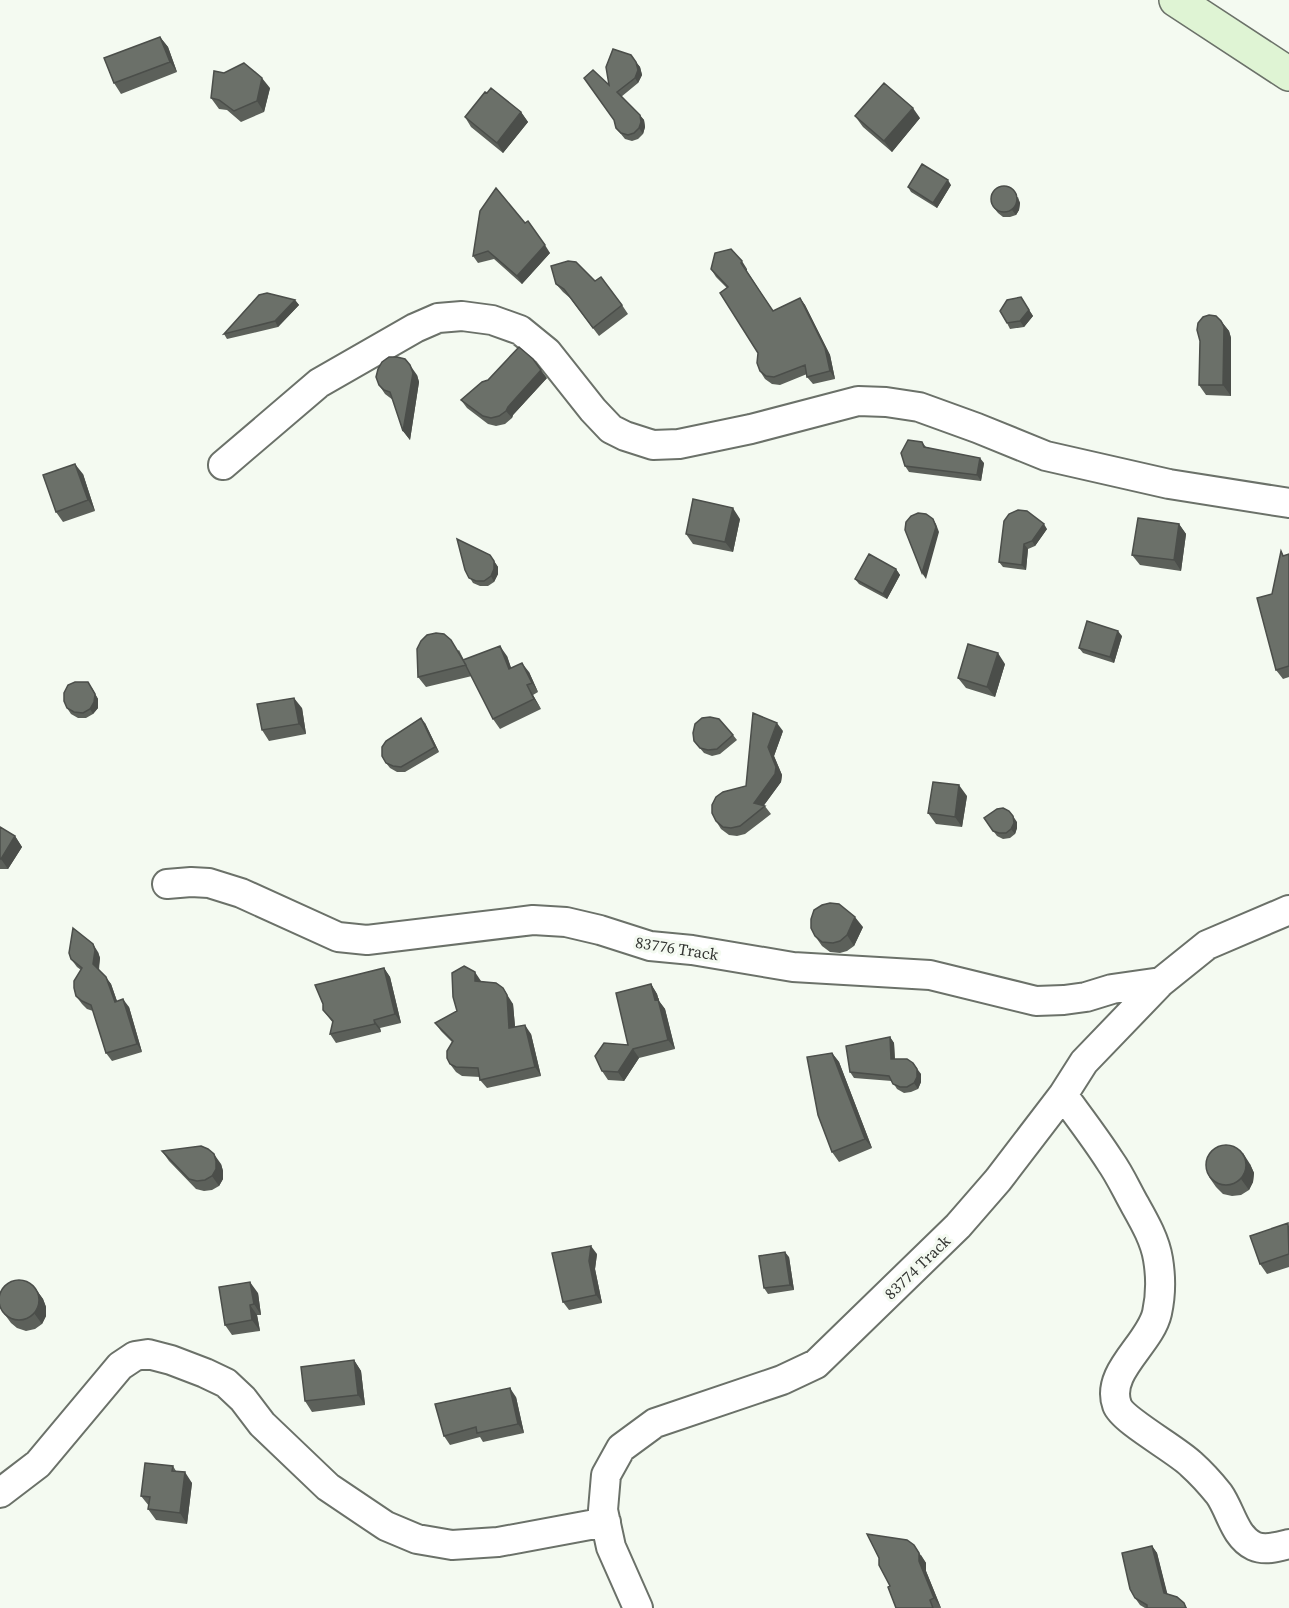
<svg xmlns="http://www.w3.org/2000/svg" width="1289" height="1608" viewBox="0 0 1289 1608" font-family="'Source Serif 4',serif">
<rect width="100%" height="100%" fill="#f4faf1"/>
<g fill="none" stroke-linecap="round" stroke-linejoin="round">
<g stroke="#6b7169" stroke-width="32">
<path id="street" d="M223 465 319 383 415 328 438 318 462 316 492 320 520 330 547 352 593 410 611 429 625 436 653 445 679 444 751 429 858 401 886 402 919 407 977 428 1046 456 1169 484 1289 503
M167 884 191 882 209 883 241 893 338 937 367 940 533 920 566 922 600 930 650 946 692 950 793 967 930 975 1036 1001 1064 1000 1086 997 1112 989 1161 982
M1063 1095C1079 1117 1096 1139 1110 1161 1120 1175 1127 1191 1135 1205 1144 1221 1155 1240 1158 1259 1161 1277 1161 1295 1157 1313 1150 1344 1105 1372 1117 1405 1122 1420 1177 1450 1191 1464 1201 1473 1211 1484 1219 1494 1231 1511 1234 1536 1254 1546 1265 1551 1278 1547 1289 1544
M0 1493 38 1464 120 1366 135 1356 148 1354 171 1360 205 1373 226 1383 243 1399 262 1424 328 1487 386 1526 417 1539 452 1545 498 1542 606 1522
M638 1608 611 1547 603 1510 606 1475 621 1448 655 1423 782 1380 816 1364 958 1226 998 1180 1063 1095 1084 1062 1161 982 1207 945 1289 910"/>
</g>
<g stroke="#6b7169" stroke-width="36">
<path id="secondary" d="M1176 0 1289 74"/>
</g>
<use href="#street" stroke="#fff" stroke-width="28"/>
<use href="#secondary" stroke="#dff4d4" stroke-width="33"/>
</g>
<path fill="#5c605a" d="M160 37 168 47 177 72 121 94 114 83Z
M636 62 640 67 642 75 638 83 621 97 644 120 645 127 643 134 638 139 632 141 625 139 616 128 609 85Z
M270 88 264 112 241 122 227 110 219 109 211 98Z
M521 112 528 122 503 153 471 127 465 117Z
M855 116 920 118 892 152 863 127Z
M951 185 937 208 911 192 908 187Z
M1018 197 1020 203 1019 210 1016 215 1010 217H1003L998 213 994 208Z
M480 211 550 253 522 284 494 259 478 263 473 256Z
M711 269H747V271L773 311 800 298 805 305 830 355 835 379 813 384 807 377V374L780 385 772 384 765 379 760 371 758 353 727 288 716 277Z
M595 281 622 305 628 314 599 336 570 298 563 292 556 284Z
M295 300 299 305 278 327 227 339 224 334Z
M1024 302 1033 316 1024 327 1010 329 1007 323Z
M1221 321 1229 331 1231 338V396L1206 395 1199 385Z
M417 375 419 382 410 440 403 431 393 400 385 394 379 385Z
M547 378 513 415 512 418 505 424 496 426 488 424 467 408 461 400Z
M922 442 926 447 984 463 981 481 909 472 905 466Z
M83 474 95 511 63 522 56 512Z
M740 519 733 552 693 544 686 534Z
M1004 521 1047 529 1035 546 1028 549 1026 570 1003 567 999 562Z
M1179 524 1186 534 1181 571 1140 565 1132 555Z
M1281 551 1284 556 1289 554V677L1283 679 1276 670 1272 594Z
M490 555 498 567V574L494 582 488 586H480L473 583 465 570Z
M896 569 900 575 887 599 859 584 855 579Z
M1122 636 1114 663 1083 653 1079 648Z
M459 650 464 660 507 656 511 668 529 672 538 692 533 695 541 709 500 729 493 719 472 676 426 687 418 677Z
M1005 664 995 697 966 688 958 678Z
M92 688 98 699V708L93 714 86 718H78L71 714 67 708Z
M302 708 306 734 269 741 262 730Z
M425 723 439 752 405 772H397L390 768 386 763Z
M783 731 774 756 782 775 781 782 764 805 771 814 745 834 737 836 729 835 721 829 716 821 746 786Z
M733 735 737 740 720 754 712 756 704 753 694 741Z
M967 796 962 827 936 824 928 813Z
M984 818 1017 822V828L1015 834 1010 838 1003 839 997 836Z
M0 827 15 836 22 847 8 869H0Z
M863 927 854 946 847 951 840 953 830 952 822 946 815 936Z
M98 952 100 958 99 970 111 984 117 1001 129 1007 142 1052 112 1061 106 1053 93 1011 87 1009 82 1004 76 996 81 970 77 967 71 959Z
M384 968 390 977 401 1023 380 1028 381 1032 336 1043 330 1034 333 1023 323 1010Z
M481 981 513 1004 515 1027 531 1034 541 1076 487 1088 480 1080V1077L462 1076 456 1072 450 1064 452 1042 441 1031 435 1023 457 1011Z
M651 984 657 994 659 1001 665 1009 675 1049 639 1058 624 1081 608 1080 602 1071 628 1045Z
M890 1037 894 1043 895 1059 921 1074V1082L918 1089 911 1092 904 1093 897 1089 892 1081 854 1078 850 1072Z
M832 1053 839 1062 872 1148 839 1162 832 1152Z
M162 1151 221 1164 223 1171V1179L219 1186 212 1190 204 1191 196 1189 169 1161Z
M1250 1164 1254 1173 1253 1182 1249 1190 1241 1195 1232 1196 1223 1194 1216 1187 1209 1177Z
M1289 1225V1267L1267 1274 1260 1264Z
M597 1254 595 1269 602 1303 569 1310 563 1302Z
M789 1257 794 1290 768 1294 764 1288Z
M35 1288 43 1299 46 1307V1316L42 1324 35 1329 26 1331 17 1328 11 1323 3 1312Z
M258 1293 261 1315H257L260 1331 232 1335 225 1325Z
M354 1360 361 1371 365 1405 312 1412 305 1401Z
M516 1397 524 1433 483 1442 480 1437 450 1445 444 1436Z
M173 1466 176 1471 192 1483 187 1524 156 1520 148 1509 149 1506 141 1496Z
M1152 1546 1157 1553 1167 1594 1184 1603 1187 1608H1145L1140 1605 1135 1598Z
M921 1555 926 1563V1571L941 1608H896L890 1586Z"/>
<path fill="#4b4e4a" d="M160 37 168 47 177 72 170 62Z
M636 62 640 67 642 75 638 83 635 78Z
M262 78 270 88 264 112 257 101Z
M913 108 920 118 892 152 884 141Z
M521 112 528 122 503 153 497 143Z
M640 115 644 120 645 127 643 134 639 128Z
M948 180 951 185 937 208 933 203Z
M1014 191 1020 203 1019 210 1016 215 1012 210Z
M545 245 550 253 522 284 517 276Z
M742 261 747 269V271L741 263Z
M800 298 805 305 830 355 835 379 830 371Z
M295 300 299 305 278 327 275 321Z
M1024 302 1033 316 1024 327 1020 321Z
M1221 321 1229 331 1231 338V396L1223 385Z
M410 365 417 375 419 382 410 440 403 431Z
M541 370 547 378 513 415 512 418 506 411 508 407Z
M980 458 984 463 981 481 977 475Z
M75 464 83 474 95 511 88 500Z
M733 508 740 519 733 552 725 542Z
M933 519 936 524 939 532 926 579 922 573Z
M1044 524 1047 529 1035 546 1032 541Z
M1179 524 1186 534 1181 571 1174 560Z
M1024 544 1028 549 1026 570 1022 565Z
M494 561 498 567V574L494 582 491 576Z
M896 569 900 575 887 599 883 594Z
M1118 631 1122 636 1114 663 1110 657Z
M500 646 507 656 515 679 509 669Z
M998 653 1005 664 995 697 987 687Z
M522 663 529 672 538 692 532 683Z
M88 682 98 699V708L93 714 90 709Z
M527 685 533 695 541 709 534 699Z
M294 698 302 708 306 734 299 724Z
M421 718 425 723 439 752 435 747Z
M777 723 783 731 774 756 782 775 781 782 762 808 754 803 768 747Z
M959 785 967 796 962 827 955 817Z
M1013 816 1017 822V828L1015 834 1011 829Z
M15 836 22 847 8 869 1 859Z
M855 917 863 927 854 946 847 935Z
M93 944 98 952 100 958 98 972 93 964Z
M384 968 390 977 401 1023 395 1014Z
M475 972 481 981H475Z
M106 977 111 984 120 1010 115 1002Z
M651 984 657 994 659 1001 665 1009 675 1049 668 1040 655 1000Z
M503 988 513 1004 516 1037 509 1028Z
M123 999 129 1007 142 1052 137 1044Z
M374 1020 380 1028 381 1032 375 1024Z
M525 1025 531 1034 541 1076 535 1067Z
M890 1037 894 1043 895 1065 891 1059Z
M633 1049 639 1058 624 1081 618 1072Z
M832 1053 839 1062 872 1148 865 1139Z
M913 1063 921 1074V1082L918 1089 914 1083Z
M1243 1153 1250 1164 1254 1173 1253 1182 1249 1190 1241 1179Z
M214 1154 221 1164 223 1171V1179L219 1186 212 1176Z
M591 1246 597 1254 595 1269 602 1303 596 1295 589 1261Z
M785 1252 789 1257 794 1290 790 1285Z
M250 1282 258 1293 261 1315 254 1304Z
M35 1288 43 1299 46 1307V1316L42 1324 34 1313Z
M250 1305 257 1315 260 1331 252 1320Z
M354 1360 361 1371 365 1405 358 1395Z
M510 1388 516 1397 524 1433 518 1424Z
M185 1472 192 1483 187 1524 180 1513Z
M914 1545 926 1563V1571L941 1608 934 1598 919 1561Z
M1152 1546 1157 1553 1169 1600 1164 1593Z"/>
<path fill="#6b7069" stroke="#4b4e4a" stroke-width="1.5" d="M160 37 170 62 114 83 104 58Z
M613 49 631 55 636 62 638 70 635 78 617 92 640 115 641 122 639 128 634 133 628 135 621 133 616 128 614 120 584 78 593 70 609 85 606 67Z
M244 63 262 78 257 101 234 111 219 100 211 98 214 71 224 73Z
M884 83 913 108 884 141 855 116Z
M491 88 521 112 497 143 465 117 485 92 487 93Z
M922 164 948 180 933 203 908 187Z
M991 199a13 13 0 1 1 26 0a13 13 0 1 1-26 0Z
M496 188 525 223 528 221 545 245 517 276 488 251 473 256 480 211Z
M731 249 742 261 741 263 773 311 800 298 825 348 830 371 807 377 805 365 774 377 766 376 760 371 757 363 758 353 720 293 728 287 711 269 715 253Z
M568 261 576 262 595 281 601 277 622 305 593 328 564 289 556 284 551 266Z
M267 293 295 300 275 321 224 334 259 295Z
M1021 297 1029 310 1020 321 1007 323 1000 311 1007 300Z
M1209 315 1216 316 1221 321 1224 327 1223 385H1199L1200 341 1197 330 1198 323 1203 317Z
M519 347 533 359 541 370 508 407 506 411 499 416 491 418 483 416 461 400 482 382 488 380Z
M389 357H397L405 359 410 365 413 373 403 431 390 392 384 390 379 385 376 377 378 369 382 362Z
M908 440 922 442 924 447 980 458 977 475 905 466 901 453Z
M75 464 88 500 56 512 43 475Z
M693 499 733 508 725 542 686 534Z
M1018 510 1027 511 1044 524 1032 541 1024 544 1022 565 999 562 1004 521 1009 514Z
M918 513 926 514 933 519 936 527 922 573 905 530 906 522 911 516Z
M1138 518 1179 524 1174 560 1132 555Z
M457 539 490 555 494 561V569L491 576 484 581H476L469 578 465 570Z
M1281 551 1283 556 1289 554V666L1276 670 1257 598 1272 594Z
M869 554 896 569 883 594 855 579Z
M1087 621 1118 631 1110 657 1079 648Z
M436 633 444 634 451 640 466 665 418 677 417 649 421 641 427 635Z
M968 644 998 653 987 687 958 678Z
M500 646 509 669 522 663 532 683 527 685 534 699 493 719 463 660Z
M75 682H88L95 694 94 702 90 709 83 713 74 712 67 708 64 701V693L68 685Z
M294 698 299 724 262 730 257 704Z
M753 713 777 723 768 747 776 767 775 774 754 803 765 806 740 826 731 828 723 827 716 821 712 813V805L716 797 723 792 746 786Z
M710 717 719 719 733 735 717 749 708 750 700 748 694 741 693 733 695 724 702 718Z
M421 718 435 747 401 767 393 766 386 763 382 756V747L386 741Z
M933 782 959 785 955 817 928 813Z
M1003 808 1009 811 1013 816 1014 823 1011 829 1006 833H999L993 831 984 818 997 809Z
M0 827 15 836 1 859H0Z
M830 903 839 904 855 917 847 935 840 941 833 943 822 942 815 936 811 928V919L814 910 822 905Z
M73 928 93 944 95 950 93 964 106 977 115 1002 123 999 137 1044 106 1053 91 1005 82 1001 76 996 74 988V981L82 968 71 959 69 953Z
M464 966 475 972V981L496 983 503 988 507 995 509 1028 525 1025 535 1067 480 1080 478 1068 456 1067 450 1064 447 1058V1051L453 1041 435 1023 457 1011 453 997 452 973Z
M384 968 395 1014 374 1020 375 1024 330 1034 333 1021 323 1010V1004L315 985Z
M651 984 655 1000 658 999 668 1040 633 1049 618 1072 602 1071 595 1056 604 1043 628 1045 616 993Z
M890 1037 891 1059H907L913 1063 917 1069V1077L914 1083 907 1087H900L893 1084 889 1076 850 1072 846 1046Z
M832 1053 865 1139 832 1152 818 1115 807 1057Z
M1206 1165a20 20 0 1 1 40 0a20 20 0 1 1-40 0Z
M201 1146 208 1149 214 1154 216 1161V1169L212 1176 205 1180 197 1181 189 1179 162 1151Z
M1288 1223 1289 1254 1260 1264 1250 1236Z
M591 1246 589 1261 596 1295 563 1302 552 1253Z
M785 1252 790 1285 764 1288 759 1256Z
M-1 1300a20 20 0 1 1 40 0a20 20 0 1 1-40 0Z
M250 1282 254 1304 250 1305 252 1320 225 1325 219 1287Z
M354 1360 358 1395 305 1401 301 1367Z
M510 1388 518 1424 477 1433 476 1427 444 1436 435 1404Z
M145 1463 173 1466 172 1471 185 1472 180 1513 148 1509 150 1497 141 1496Z
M867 1534 907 1540 914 1545 919 1553V1561L934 1598 930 1600 933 1608H896L888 1587 890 1586 879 1565V1558Z
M1152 1546 1164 1593 1177 1597 1184 1603 1186 1608H1147V1605L1135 1598 1130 1589 1122 1553Z"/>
<g text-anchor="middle" stroke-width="6" stroke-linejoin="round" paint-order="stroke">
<g font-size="16" fill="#343633" stroke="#f4faf1">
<text transform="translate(677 948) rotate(9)" y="6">83776 Track</text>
<text transform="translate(917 1267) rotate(-44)" y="6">83774 Track</text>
</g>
</g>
</svg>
